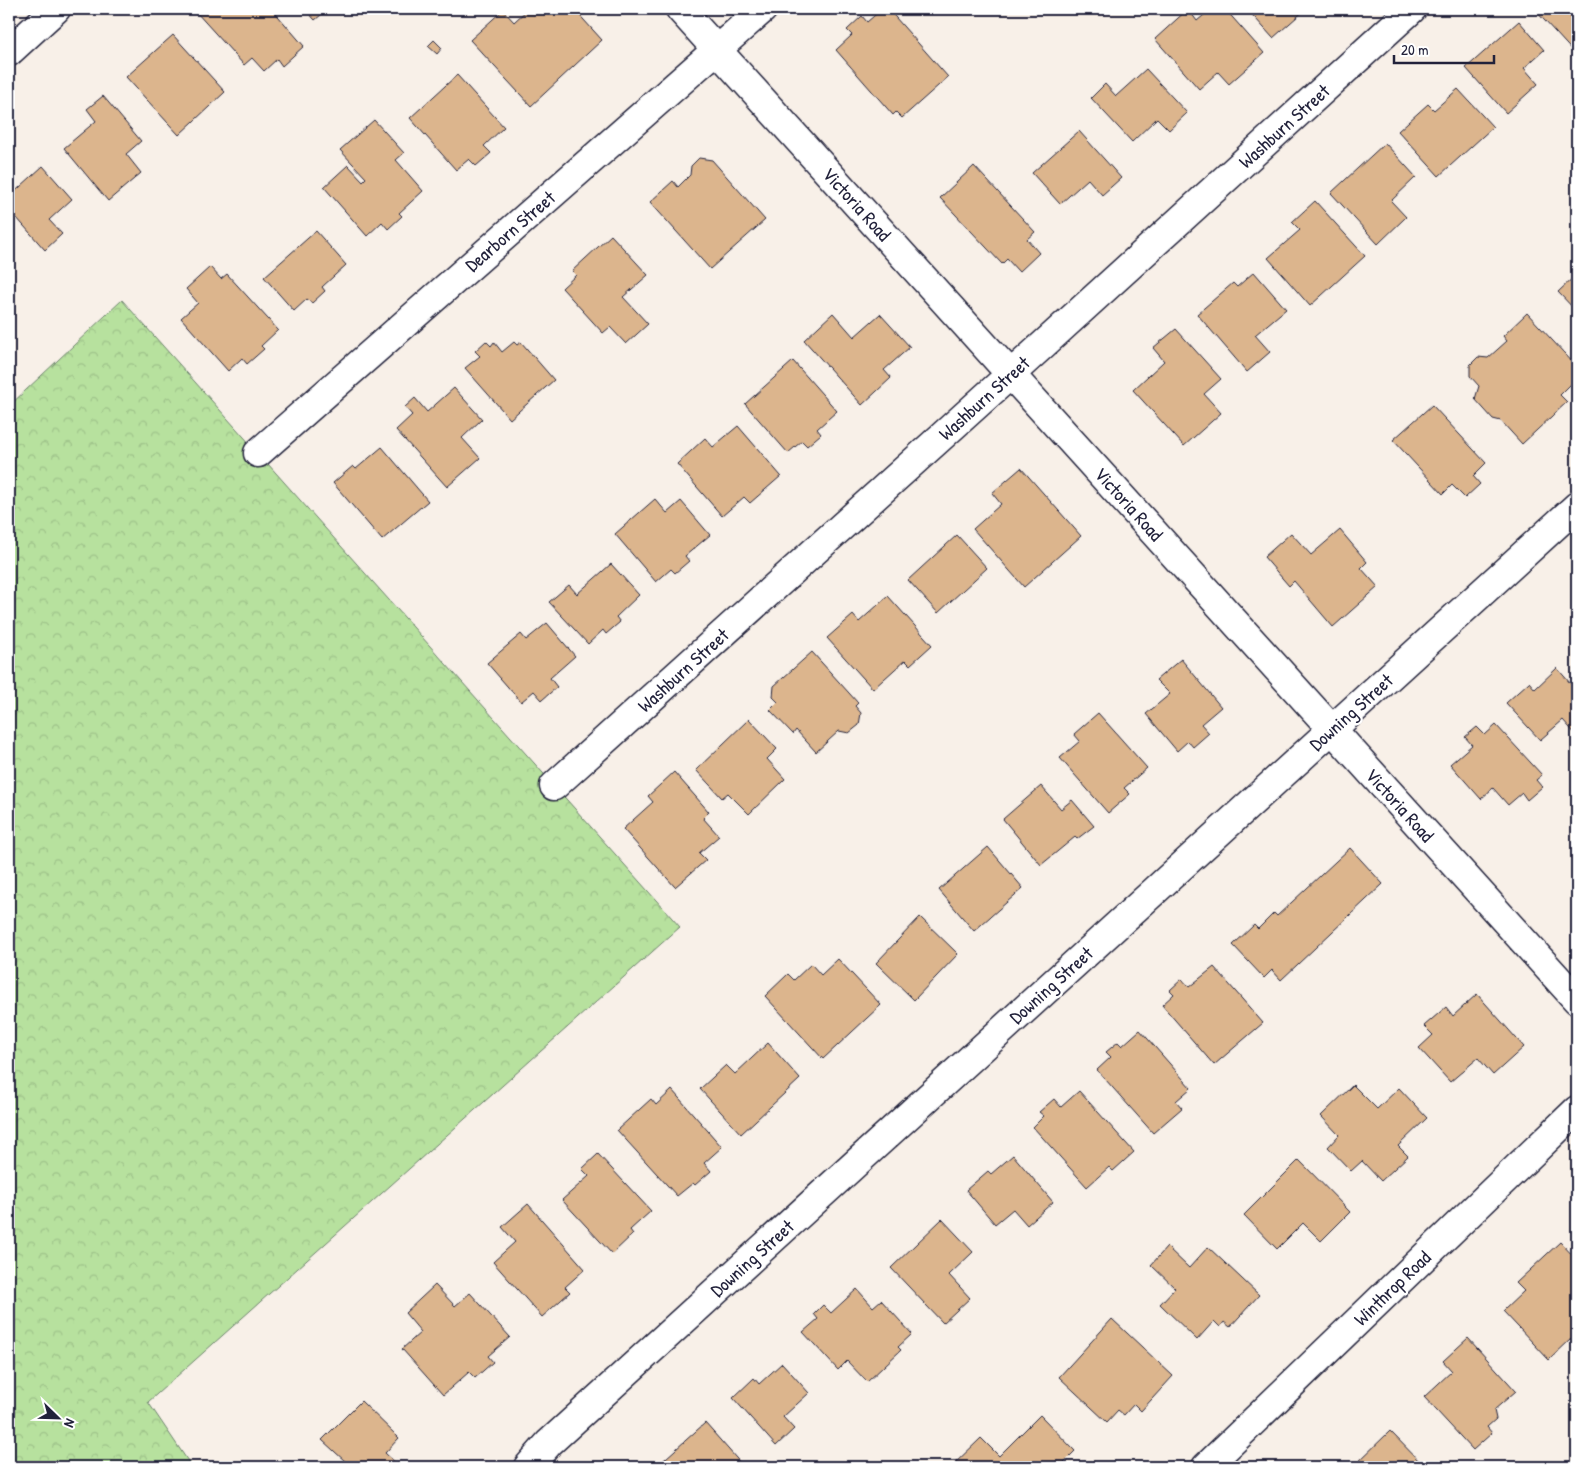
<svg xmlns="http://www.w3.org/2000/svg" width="1586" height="1476" viewBox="0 0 1586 1476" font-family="'Patrick Hand',sans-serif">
<defs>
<pattern id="forest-crowns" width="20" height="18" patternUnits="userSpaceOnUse" patternTransform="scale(1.25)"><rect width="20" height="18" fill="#b7e19e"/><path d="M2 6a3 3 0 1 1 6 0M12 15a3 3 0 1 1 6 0" fill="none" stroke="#9dc189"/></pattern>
</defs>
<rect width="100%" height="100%" fill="#f8f0e8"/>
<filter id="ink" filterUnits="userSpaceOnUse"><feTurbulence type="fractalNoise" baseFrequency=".02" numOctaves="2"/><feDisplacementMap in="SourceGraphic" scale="10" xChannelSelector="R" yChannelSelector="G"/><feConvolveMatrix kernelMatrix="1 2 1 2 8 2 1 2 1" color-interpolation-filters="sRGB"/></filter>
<g filter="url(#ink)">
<path fill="url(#forest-crowns)" stroke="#6c826c" d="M122 300 680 927 148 1402 192 1467H9V406Z"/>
<path fill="#dcb58d" stroke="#22223b" d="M200 9H272L304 46 282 66 277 59 264 71 252 58 244 65 196 12Z
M305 9H328L315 20Z
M528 9H574L602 40 531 106 470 40 503 10 514 22Z
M882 9H888L948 77 902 118 896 112 893 115 836 50 852 35 847 30 862 16 867 22Z
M1188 9 1197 21 1211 9H1225L1264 53 1229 84 1218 72 1199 89 1155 39Z
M1247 9H1306L1273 38Z
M1534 9H1577V56Z
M1519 21 1544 50 1524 68 1538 84 1506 113 1466 68Z
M173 35 225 92 179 135 126 77Z
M434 40 442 48 437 54 428 46Z
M1146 69 1187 113 1169 130 1157 118 1132 142 1091 98 1105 84 1116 96Z
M457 75 504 127 484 146 491 153 476 166 469 159 456 170 410 118Z
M1458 89 1493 127 1439 176 1398 131 1428 104 1434 110Z
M103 96 141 141 126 154 141 173 108 201 64 148 96 121 87 109Z
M374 120 404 153 396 160 423 191 399 213 402 216 388 229 382 222 367 236 324 187 348 165 363 181 366 178 340 150Z
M1079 131 1121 178 1102 195 1088 179 1060 204 1032 173Z
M1385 143 1416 177 1391 201 1406 217 1378 244 1331 193Z
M699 158 712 160 765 220 710 269 650 202 673 181 678 187 690 175 691 166Z
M43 166 72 199 49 220 62 234 45 250 9 209V197Z
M974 166 1035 232 1027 239 1039 253 1019 272 1007 259 1002 264 940 198Z
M1315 201 1365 256 1310 306 1268 258 1300 230 1292 222Z
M316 231 346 265 322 287 325 291 312 303 307 299 294 311 264 277Z
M611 235 648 275 623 297 648 324 626 344 610 327 603 333 562 288 576 275 572 271Z
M210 267 221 279 227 274 278 330 261 346 264 349 247 364 242 358 228 371 181 318 198 303 186 289Z
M1254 272 1286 309 1255 335 1270 352 1247 372 1197 314 1233 283 1237 287Z
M1577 274V312L1558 292Z
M833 313 854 337 880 314 910 347 884 370 891 378 862 405 804 340Z
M1527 313 1577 367V378L1560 395 1567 402 1522 444 1501 421 1493 419 1475 399 1479 386 1470 376V365L1478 357 1488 358 1507 341 1503 336Z
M1176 329 1221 379 1204 394 1221 413 1184 446 1133 390 1164 361 1153 348Z
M486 341 491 346 494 342 502 352 514 342 517 345 521 342 554 380 510 419 465 368 480 356 475 351Z
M793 361 837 411 817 429 821 434 807 446 802 441 788 453 745 404Z
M454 388 482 419 462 438 480 458 447 487 396 430 412 415 405 407 415 398 427 412Z
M1432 405 1486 463 1473 476 1480 484 1465 498 1452 485 1443 494 1393 440Z
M738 426 781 476 750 503 744 497 722 516 677 464 705 438 713 447Z
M382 447 428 501 382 540 333 483 353 466 356 469Z
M1021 468 1081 536 1024 587 973 529 1001 504 992 493Z
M655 499 667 513 681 501 710 535 685 556 689 561 675 573 671 569 656 582 615 534Z
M1340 530 1367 562 1361 568 1378 587 1333 627 1294 581 1289 586 1264 557 1291 533 1311 555Z
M957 535 987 568 938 613 908 580Z
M611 564 639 595 616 617 620 622 606 634 603 630 588 644 549 602 569 585 577 594Z
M888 596 932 645 910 665 905 660 873 689 827 638 853 615 859 622Z
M547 623 575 656 550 678 557 687 542 700 534 691 521 702 487 663 521 634 526 640Z
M812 652 858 703 855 706 861 713 859 725 849 733 839 731 816 752 796 730 793 734 770 710 778 702 773 697 774 686Z
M1181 659 1221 707 1201 724 1209 733 1193 747 1188 741 1177 751 1146 714 1170 694 1156 680Z
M1557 668 1577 691V736L1563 720 1540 740 1506 703 1529 682 1535 689Z
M1098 713 1147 768 1124 788 1130 794 1108 813 1060 758 1080 741 1074 734Z
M749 719 777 749 767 759 785 779 749 814 728 793 722 798 696 770Z
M1496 725 1542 775 1536 780 1542 787 1527 800 1522 793 1508 805 1493 788 1481 799 1450 764 1472 745 1465 737 1477 727 1485 735Z
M674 772 709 812 703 818 719 836 699 853 706 860 675 887 623 829 653 802 648 796Z
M1041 786 1061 809 1072 800 1094 826 1077 839 1075 837 1041 865 1003 819Z
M988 847 1023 888 974 931 939 890Z
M1350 848 1383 884 1281 980 1272 970 1264 978 1233 945 1254 925 1258 929 1274 913 1277 916Z
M920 917 958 954 914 1000 876 963Z
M838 959 881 1005 823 1059 765 996 788 974 794 980 811 964 821 975Z
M1214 967 1263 1023 1214 1065 1162 1005 1174 994 1170 990 1182 979 1189 987Z
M1477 994 1524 1047 1493 1075 1478 1058 1450 1082 1419 1048 1433 1035 1424 1026 1446 1007 1453 1016Z
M1140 1030 1191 1088 1176 1101 1182 1108 1153 1133 1097 1070 1111 1057 1106 1052 1118 1042 1122 1046Z
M768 1043 800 1079 741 1134 700 1089 726 1065 735 1074Z
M1353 1085 1377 1109 1399 1088 1427 1118 1398 1146 1408 1156 1381 1181 1362 1161 1351 1171 1328 1147 1339 1135 1321 1116Z
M672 1090 722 1147 704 1163 711 1171 695 1185 693 1183 677 1196 617 1130 651 1099 656 1105Z
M1079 1091 1134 1152 1113 1171 1109 1167 1087 1187 1033 1127 1044 1116 1039 1112 1054 1099 1061 1107Z
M598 1154 651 1211 630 1230 633 1234 612 1254 562 1200 589 1176 582 1169Z
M1013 1155 1053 1202 1027 1225 1013 1209 995 1224 966 1190 988 1171 991 1174Z
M1299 1160 1350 1212 1321 1241 1303 1223 1277 1249 1244 1215Z
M528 1204 585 1269 565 1287 570 1292 542 1317 493 1262 515 1242 502 1227Z
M942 1219 973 1252 949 1275 970 1298 943 1323 891 1268Z
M1560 1242 1577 1260V1283L1575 1285 1577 1288V1343L1572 1338 1549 1360 1503 1311 1524 1291 1516 1283Z
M1167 1247 1189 1268 1208 1247 1259 1295 1230 1327 1224 1322 1220 1327 1214 1321 1197 1340 1160 1304 1175 1288 1151 1265Z
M435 1285 455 1306 470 1293 510 1337 488 1356 493 1362 475 1378 469 1372 443 1395 402 1349 421 1332 405 1313Z
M857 1289 873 1307 881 1300 912 1334 898 1347 901 1350 867 1382 847 1361 838 1370 803 1332 818 1319 814 1314 823 1305 831 1313Z
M1112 1319 1173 1376 1141 1411 1134 1404 1124 1415 1118 1410 1107 1422 1059 1377Z
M1468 1338 1516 1391 1494 1410 1496 1419 1487 1427 1492 1433 1473 1450 1424 1397 1452 1371 1443 1361Z
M782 1363 809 1393 783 1417 794 1429 776 1446 733 1398 754 1378 759 1384Z
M361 1401 399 1438 385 1453 400 1467H341L346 1462 322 1440Z
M1040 1415 1075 1451 1059 1467H951L981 1438 999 1456Z
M705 1423 744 1467H656Z
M1390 1431 1425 1467H1353Z"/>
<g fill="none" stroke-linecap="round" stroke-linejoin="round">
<g stroke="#22223b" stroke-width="31">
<path id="street" d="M680 9 1577 1000
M9 52 56 9
M258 453 763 9
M554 786 1011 374 1412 9
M528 1467 549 1443 1577 506
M1206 1467 1577 1110"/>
</g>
<use href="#street" stroke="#fff" stroke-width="28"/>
</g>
</g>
<g text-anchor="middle" stroke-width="4.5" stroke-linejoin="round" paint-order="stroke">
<g font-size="19" fill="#22223b" stroke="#fff">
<text transform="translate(1284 126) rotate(-42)" y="7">Washburn Street</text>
<text transform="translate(857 204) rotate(48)" y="7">Victoria Road</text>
<text transform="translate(510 231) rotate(-41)" y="7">Dearborn Street</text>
<text transform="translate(984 398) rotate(-42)" y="7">Washburn Street</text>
<text transform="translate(1129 504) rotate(48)" y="7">Victoria Road</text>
<text transform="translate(683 670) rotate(-42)" y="7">Washburn Street</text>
<text transform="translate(1351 712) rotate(-42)" y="7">Downing Street</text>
<text transform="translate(1400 805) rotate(48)" y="7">Victoria Road</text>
<text transform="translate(1051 985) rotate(-42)" y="7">Downing Street</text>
<text transform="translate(752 1258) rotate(-42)" y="7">Downing Street</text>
<text transform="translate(1392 1288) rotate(-44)" y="7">Winthrop Road</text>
</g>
</g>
<rect width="1586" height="1476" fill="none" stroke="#fff" stroke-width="30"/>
<rect x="15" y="15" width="1556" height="1446" fill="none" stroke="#22223b" stroke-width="2" filter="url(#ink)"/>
<g transform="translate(58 1418) rotate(113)" stroke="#ffffff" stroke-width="4" paint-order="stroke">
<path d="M0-4L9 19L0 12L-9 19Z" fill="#22223b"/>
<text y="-8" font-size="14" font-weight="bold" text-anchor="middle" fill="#22223b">N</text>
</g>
<path d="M1394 55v8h100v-8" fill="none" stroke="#22223b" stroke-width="2.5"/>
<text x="1401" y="55" font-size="15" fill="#22223b" stroke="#ffffff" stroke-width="4" paint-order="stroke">20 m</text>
</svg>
